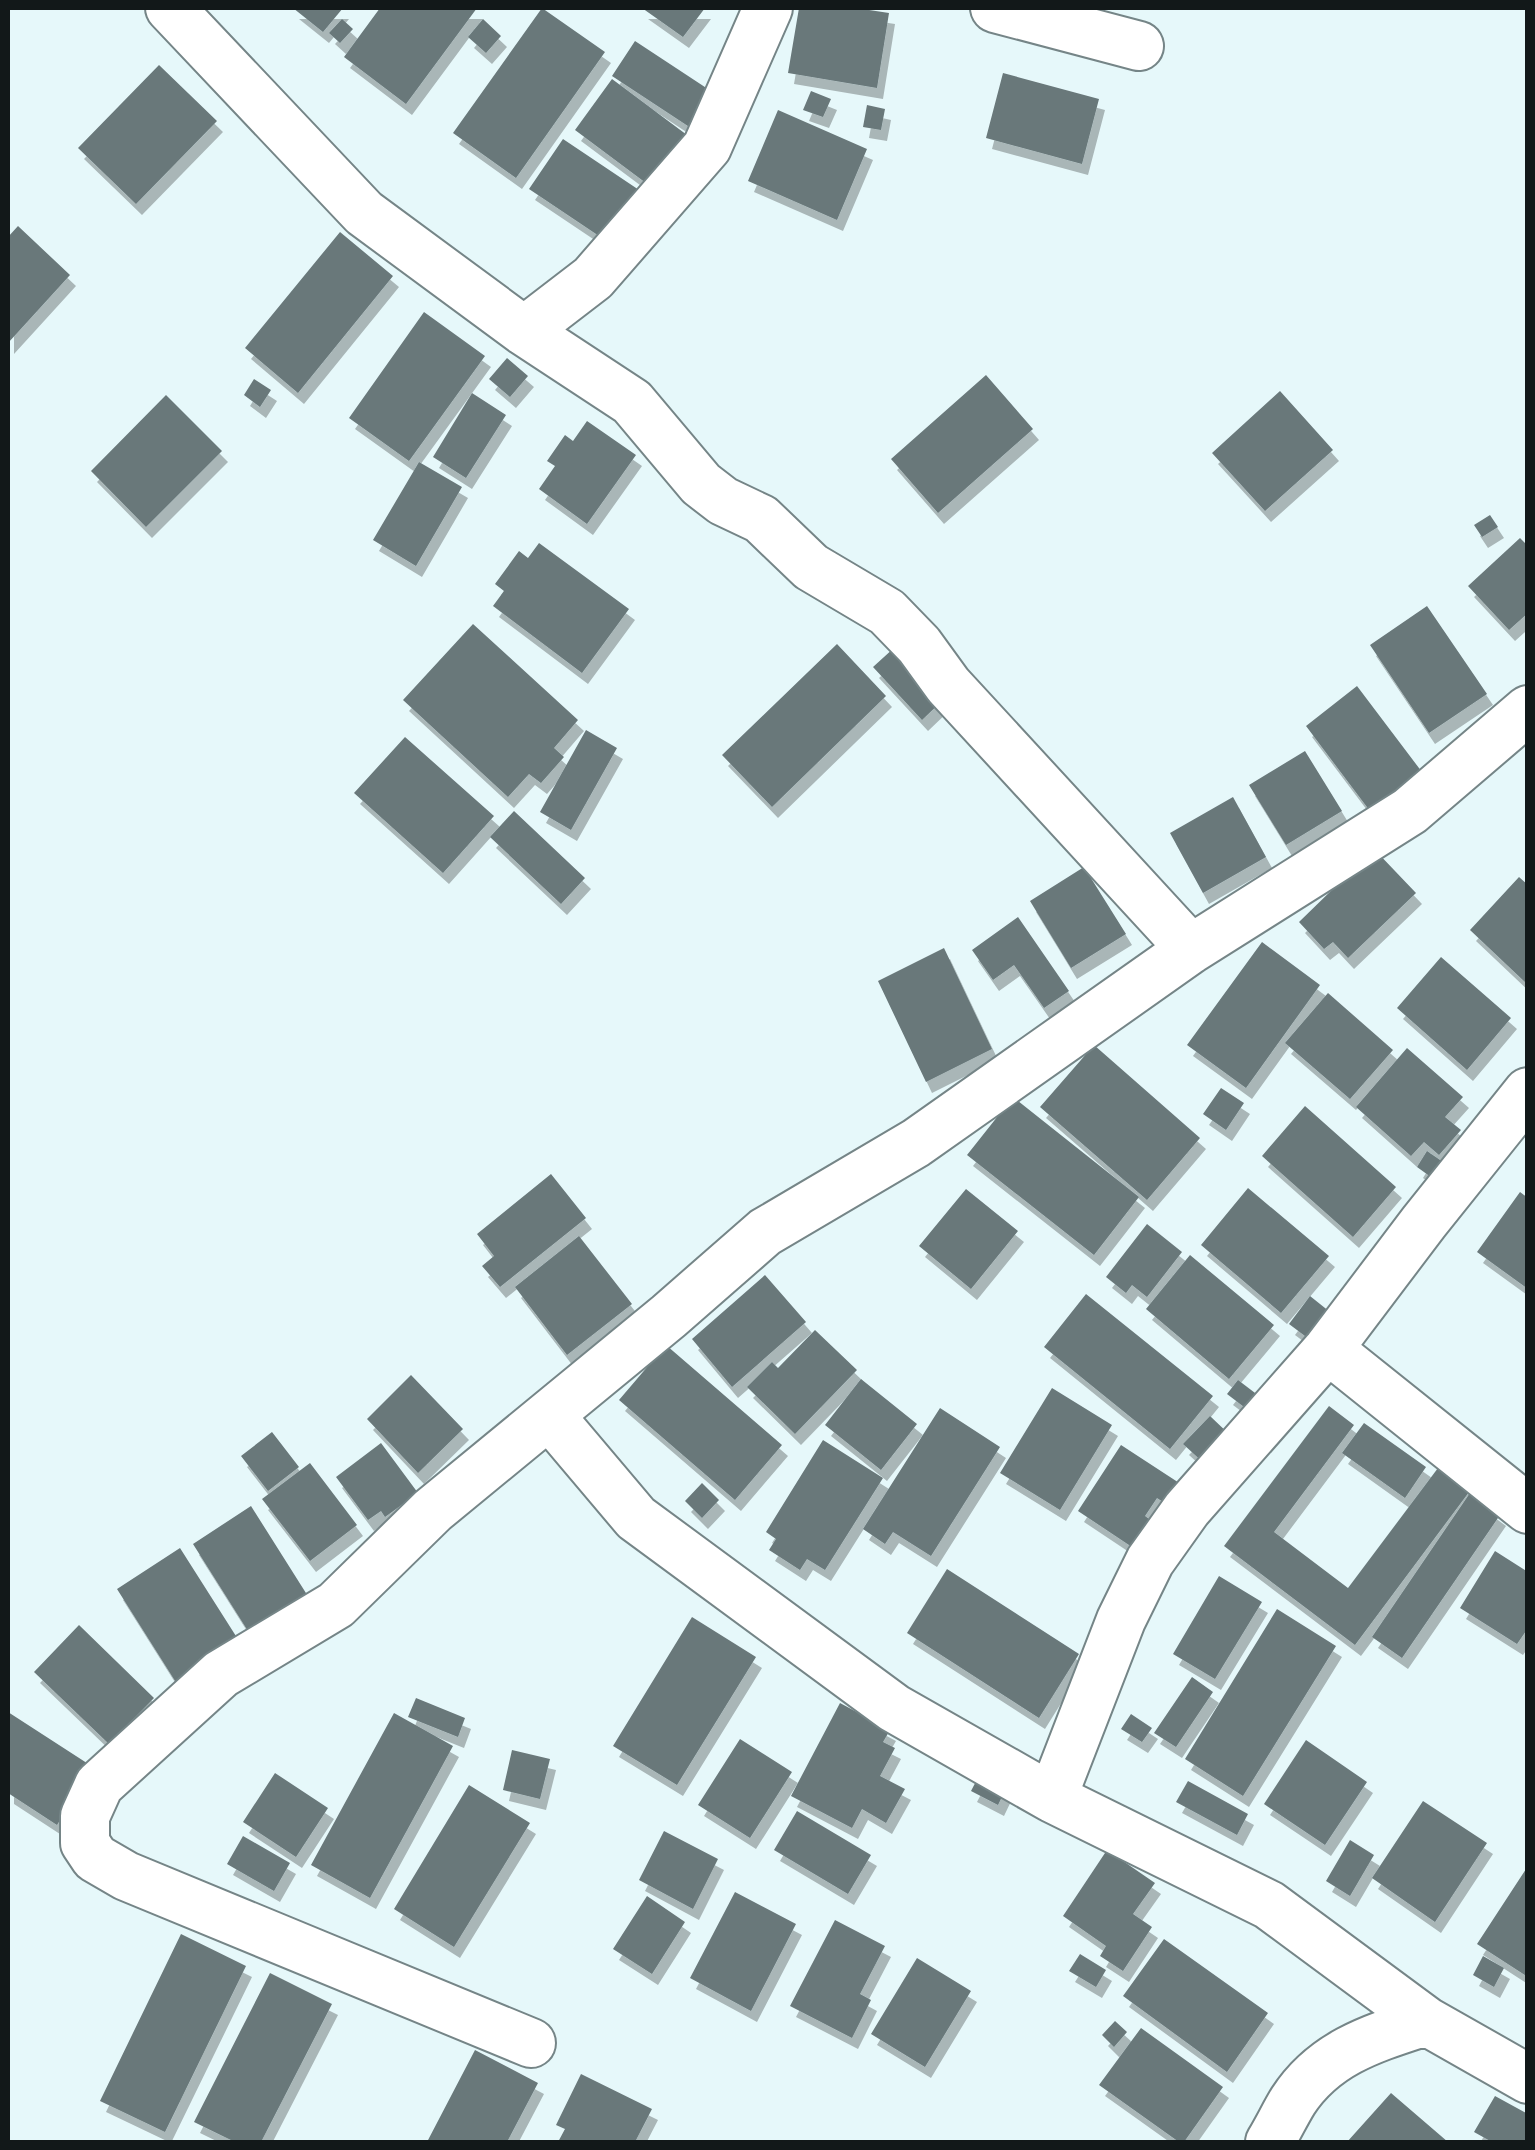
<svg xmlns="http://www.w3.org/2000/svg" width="1535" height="2150" viewBox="0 0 1535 2150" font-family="Overpass,sans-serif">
<defs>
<filter id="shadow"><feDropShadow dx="6" dy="11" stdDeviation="0" flood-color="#0004"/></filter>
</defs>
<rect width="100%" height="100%" fill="#e6f8fa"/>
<path fill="#69787a" filter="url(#shadow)" d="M293 8H343L323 32Z
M380 8H477L406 104 344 57Z
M542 8 605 52 516 178 453 133Z
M642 8H705L683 37Z
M799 8H856L889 13 877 88 788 73Z
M342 19 353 29 340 43 329 33Z
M483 19 501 36 486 53 468 37Z
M635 41 717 95 694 130 612 76Z
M159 65 217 121 136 204 78 148Z
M1003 73 1099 99 1082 164 986 138Z
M612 79 687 135 650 186 575 130Z
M811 91 831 99 823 117 803 110Z
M867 105 885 109 881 130 863 127Z
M778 110 867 149 837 220 748 181Z
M563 139 645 194 611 244 529 189Z
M18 226 70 275 8 343V237Z
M340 232 393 276 298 393 245 348Z
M424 312 485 356 409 461 349 418Z
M507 358 528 376 510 397 489 379Z
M986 375 1033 429 938 513 891 459Z
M254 379 271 390 260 407 244 395Z
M1280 391 1333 450 1265 511 1212 453Z
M472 393 506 415 466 478 433 457Z
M166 395 222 451 146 527 91 471Z
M587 421 636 455 587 524 539 489 555 466 547 461 565 435 573 441Z
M419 462 462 487 416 566 373 540Z
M1490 515 1498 527 1482 537 1474 525Z
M1520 538 1528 546V613L1509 630 1468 586Z
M539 543 629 609 582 673 493 606 504 591 495 584 519 551 528 558Z
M1427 606 1487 694 1429 733 1370 645Z
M473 624 578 720 554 748 564 757 541 783 529 774 508 797 403 700Z
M837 644 886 696 772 807 722 755Z
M895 647 944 699 922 720 873 667Z
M1357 686 1425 776 1373 815 1306 726Z
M586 730 617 748 571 830 540 812Z
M405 737 494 816 443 873 354 793Z
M1305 751 1342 811 1286 845 1249 785Z
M1233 797 1266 857 1203 893 1170 833Z
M514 811 585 878 561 904 490 837Z
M1374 849 1416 893 1348 958 1333 942 1324 949 1299 922Z
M1084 867 1126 934 1071 968 1030 901Z
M1519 877 1528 885V985L1470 930Z
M1018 917 1069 991 1044 1008 1014 965 993 980 972 950Z
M1262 942 1320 985 1246 1088 1187 1045Z
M944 948 992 1049 926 1082 878 981Z
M1441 957 1511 1018 1467 1070 1397 1008Z
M1328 993 1393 1050 1350 1099 1285 1043Z
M1094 1045 1200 1138 1147 1200 1040 1107Z
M1407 1048 1463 1097 1445 1117 1461 1130 1439 1155 1424 1142 1411 1156 1356 1107Z
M1221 1088 1244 1103 1226 1130 1203 1114Z
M1013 1097 1139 1197 1094 1255 967 1155Z
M1305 1106 1396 1187 1353 1237 1262 1156Z
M1427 1151 1453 1169 1442 1185 1417 1167Z
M551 1174 586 1218 500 1287 482 1266 494 1256 477 1234Z
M1248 1188 1329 1256 1281 1313 1201 1245Z
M966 1189 1018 1231 971 1289 919 1246Z
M1520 1192 1528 1198V1289L1477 1252Z
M1147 1224 1182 1252 1147 1297 1132 1285 1126 1293 1106 1277Z
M579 1236 632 1304 567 1355 515 1287Z
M1190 1255 1274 1325 1229 1379 1146 1309Z
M765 1275 806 1322 732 1387 692 1339Z
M1086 1294 1213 1396 1170 1449 1044 1347Z
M1310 1296 1330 1312 1309 1339 1289 1324Z
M815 1330 857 1370 795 1434 747 1387 772 1362 778 1368Z
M666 1345 782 1445 735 1500 619 1400Z
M411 1375 463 1429 418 1473 367 1419Z
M861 1379 917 1424 881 1470 825 1425Z
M1238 1380 1259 1396 1248 1410 1227 1394Z
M1052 1388 1112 1425 1060 1510 1000 1473Z
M1329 1406 1354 1425 1274 1532 1348 1588 1444 1460 1475 1484 1355 1645 1224 1546Z
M940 1408 1000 1447 931 1556 893 1532 885 1544 863 1529Z
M1210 1416 1231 1436 1206 1465 1183 1444Z
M1364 1423 1426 1467 1405 1498 1342 1453Z
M272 1432 299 1467 268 1491 241 1456Z
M823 1440 883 1478 825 1570 807 1559 800 1570 769 1550 776 1539 766 1532Z
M381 1443 418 1493 385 1517 381 1511 368 1520 336 1477Z
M1121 1445 1193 1492 1180 1513 1157 1498 1145 1516 1153 1522 1135 1549 1078 1511Z
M310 1463 357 1525 310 1561 262 1499Z
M702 1483 719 1500 702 1518 685 1501Z
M1470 1493 1500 1515 1402 1658 1372 1637Z
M251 1506 311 1601 253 1639 193 1544Z
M180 1548 241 1644 177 1684 117 1589Z
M1495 1551 1528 1572V1628L1517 1644 1460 1608Z
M947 1569 1079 1654 1039 1718 907 1633Z
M1219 1576 1262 1602 1215 1679 1173 1654Z
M1277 1609 1336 1646 1243 1796 1185 1759Z
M692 1617 756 1657 677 1785 613 1746Z
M79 1625 154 1698 109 1744 34 1672Z
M1192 1677 1213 1692 1176 1747 1154 1733Z
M416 1698 465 1718 458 1737 408 1717Z
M840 1703 890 1730 883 1742 895 1748 880 1776 905 1789 886 1823 862 1809 852 1828 791 1796Z
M8 1712 93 1767 57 1825 8 1793Z
M394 1713 453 1746 370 1898 311 1865Z
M1131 1714 1152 1728 1142 1742 1121 1729Z
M740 1739 792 1772 750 1838 698 1805Z
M1306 1740 1367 1782 1325 1845 1264 1804Z
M512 1750 550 1759 540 1799 503 1790Z
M983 1768 1009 1782 998 1805 971 1791Z
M275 1773 328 1808 296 1857 243 1822Z
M1188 1781 1248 1814 1237 1835 1176 1802Z
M469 1785 530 1823 454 1947 394 1909Z
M1423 1801 1487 1843 1435 1922 1372 1878Z
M797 1811 871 1855 848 1894 774 1850Z
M664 1831 718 1859 693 1909 639 1880Z
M243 1836 290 1863 274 1891 227 1864Z
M1350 1840 1374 1855 1350 1896 1326 1881Z
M1107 1850 1155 1883 1133 1914 1152 1927 1123 1971 1100 1956 1106 1946 1063 1916Z
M1528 1866V1977L1477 1944Z
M735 1892 796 1924 751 2011 690 1978Z
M647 1896 685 1922 652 1974 613 1949Z
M835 1920 885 1946 860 1994 871 2000 852 2038 790 2006Z
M181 1934 246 1966 165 2132 100 2101Z
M1164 1939 1268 2013 1227 2072 1123 1996Z
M1080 1954 1106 1970 1096 1987 1069 1971Z
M1483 1956 1504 1968 1494 1987 1473 1975Z
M917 1958 971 1991 925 2067 871 2034Z
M270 1973 332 2004 261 2142H235L194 2122Z
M1115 2021 1127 2032 1114 2047 1102 2035Z
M1141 2028 1223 2087 1184 2142H1179L1099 2085Z
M475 2050 538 2083 507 2142H427Z
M581 2074 652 2109 635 2142H558L565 2129 556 2125Z
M1391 2093 1448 2142H1347Z
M1495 2096 1528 2114V2142H1492L1474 2132Z"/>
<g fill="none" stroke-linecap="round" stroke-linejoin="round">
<g stroke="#758587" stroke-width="52">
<path id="minor" d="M170 8 364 213 524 331 632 402 701 484 723 501 761 519 811 567 887 612 919 645 948 685 1191 949
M995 8 1139 46
M524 331 593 278 707 147 768 8
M1328 1349 1528 1509
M549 1415 636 1518 894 1708 1052 1798 1269 1905 1426 2021 1528 2079
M1052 1798 1121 1620 1150 1561 1187 1509 1328 1349 1424 1222 1528 1092
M531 2043 126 1876 95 1858 85 1843V1816L99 1785 221 1674 336 1605 433 1510 669 1316 765 1232 916 1143 1191 949 1410 811 1528 710
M1270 2142C1278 2129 1285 2114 1293 2101 1325 2052 1374 2038 1426 2021"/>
</g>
<use href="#minor" stroke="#fff" stroke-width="48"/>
</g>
<rect width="1535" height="2150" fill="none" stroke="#121819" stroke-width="20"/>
</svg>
